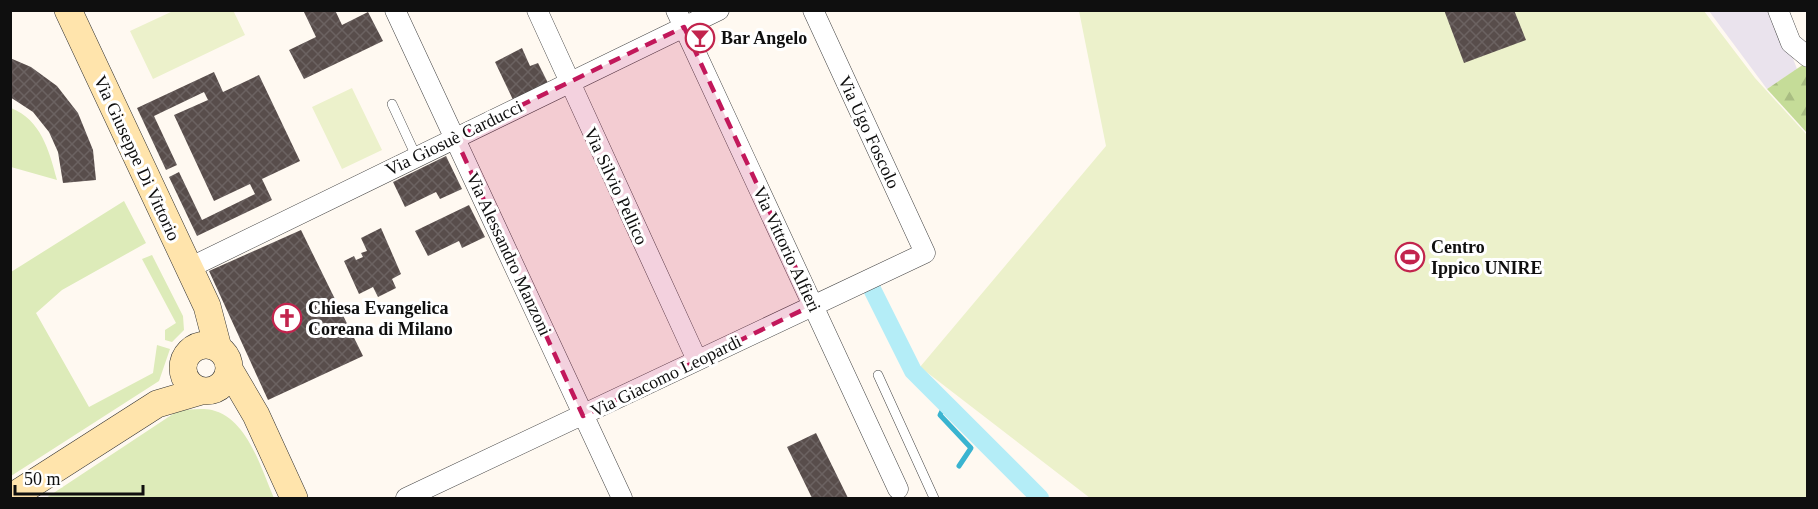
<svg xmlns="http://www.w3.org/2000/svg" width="1818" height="509" viewBox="0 0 1818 509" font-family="Georgia,serif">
<defs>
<pattern id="forest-firs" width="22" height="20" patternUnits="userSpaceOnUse" patternTransform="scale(1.5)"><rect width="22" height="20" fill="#c5dc98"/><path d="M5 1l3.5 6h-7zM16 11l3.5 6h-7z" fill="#a8bc82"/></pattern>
<pattern id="building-cross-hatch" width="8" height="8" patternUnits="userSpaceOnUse" patternTransform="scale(1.5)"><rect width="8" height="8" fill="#584d4b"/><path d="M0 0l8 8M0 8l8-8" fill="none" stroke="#6b6261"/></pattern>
</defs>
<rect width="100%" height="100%" fill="#fff9f1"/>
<path fill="#eae3ed" d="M1709 11H1775L1797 69 1767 89Z"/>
<path fill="#ddebb9" d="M11 108C41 120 49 150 57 180L11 167Z
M124 201 146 243 62 290 36 313 89 407 153 373 157 345 170 349 159 381 11 476V272Z
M152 255 183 316 184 330 172 342 165 340V330L176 323 142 259Z
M179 410C189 410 202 408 212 410 248 419 261 469 274 498H46Z"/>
<path fill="url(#forest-firs)" d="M1807 62V133L1767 89Z"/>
<path fill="#ecf1cb" d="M233 10 245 35 153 79 130 31 173 11Z
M1079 11H1704L1755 78 1807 135V498H1090L920 367 1106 146Z
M352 88 382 150 342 169 312 107Z"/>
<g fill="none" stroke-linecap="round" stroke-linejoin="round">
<path stroke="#3ab4d0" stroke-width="5" d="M945 405 940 415 971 448 959 466"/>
<path stroke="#b4edf7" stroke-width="18" d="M871 287 913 371 1040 498"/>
</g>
<path fill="url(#building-cross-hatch)" d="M303 10H335L342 25 368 12 383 41 304 79 289 50 316 37Z
M1444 10H1514L1526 40 1464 63Z
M522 48 530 66 538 63 549 85 514 102 495 62Z
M10 58 31 67 57 86 78 113 93 150 96 180 63 183 58 152 49 132 33 112 10 97Z
M214 72 223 92 259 75 300 161 262 179 272 200 197 236 169 177 179 172 202 220 255 194 250 184 214 201 174 115 208 100 204 92 154 116 177 165 166 170 137 108Z
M446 156 462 189 440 199 436 192 405 207 393 182Z
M469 205 485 237 462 248 459 241 428 256 415 231Z
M381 228 401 274 392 279 396 288 378 297 373 287 359 294 344 261 354 256 356 260 363 257 361 253 367 251 361 238Z
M301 230 363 356 268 400 209 271Z
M816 433 848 498H812L787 447Z"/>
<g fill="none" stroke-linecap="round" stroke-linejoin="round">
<g stroke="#424242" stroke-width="10">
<path id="lane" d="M392 104 416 156
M878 375 934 498"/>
</g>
<g stroke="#424242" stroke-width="21">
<path id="street" d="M395 10 622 498
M537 10 697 360
M676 10 898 489
M1778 10 1791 43 1808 57
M189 268 719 10
M406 498 925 253 813 10"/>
</g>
<g stroke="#313131" stroke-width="28">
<path id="secondary" d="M68 10 207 306 218 348
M183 368a23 23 0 1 1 46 0a23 23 0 1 1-46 0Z
M229 369 256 415 294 498
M10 498 157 404 201 391"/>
</g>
<use href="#lane" stroke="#fff" stroke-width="9"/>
<use href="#street" stroke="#fff" stroke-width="20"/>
<use href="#secondary" stroke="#ffe4ac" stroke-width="27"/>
</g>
<path fill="#c2185b" fill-opacity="0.2" stroke="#c2185b" stroke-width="4.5" stroke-dasharray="12 8" stroke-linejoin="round" d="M684 27 813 305 583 416 455 137Z"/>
<defs>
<g id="bar-ring" transform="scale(1.5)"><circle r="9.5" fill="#fff" stroke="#c2244d" stroke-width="1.5"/><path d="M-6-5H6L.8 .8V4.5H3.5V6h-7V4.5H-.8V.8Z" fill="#c2244d"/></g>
<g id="stadium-ring" transform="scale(1.5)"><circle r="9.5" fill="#fff" stroke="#c2244d" stroke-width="1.5"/><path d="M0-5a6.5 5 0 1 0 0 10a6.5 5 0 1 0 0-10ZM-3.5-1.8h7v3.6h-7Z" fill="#c2244d"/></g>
<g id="church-ring" transform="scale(1.5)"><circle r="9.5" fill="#fff" stroke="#c2244d" stroke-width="1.5"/><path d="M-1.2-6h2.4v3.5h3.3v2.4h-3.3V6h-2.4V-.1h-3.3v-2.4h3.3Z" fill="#c2244d"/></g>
</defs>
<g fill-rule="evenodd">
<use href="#bar-ring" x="700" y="38"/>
<use href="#stadium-ring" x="1410" y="257"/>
<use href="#church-ring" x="287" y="318"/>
</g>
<g text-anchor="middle" stroke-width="6" stroke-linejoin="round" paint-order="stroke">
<g font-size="18" font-weight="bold" fill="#0f0f0f" stroke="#fff" text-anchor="start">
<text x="721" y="44">Bar Angelo</text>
<text x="1431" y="253">Centro<tspan x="1431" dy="21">Ippico UNIRE</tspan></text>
<text x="308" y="314">Chiesa Evangelica<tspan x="308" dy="21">Coreana di Milano</tspan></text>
</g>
<g font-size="18" fill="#0f0f0f" stroke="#fff">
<text transform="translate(869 132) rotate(65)" y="6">Via Ugo Foscolo</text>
<text transform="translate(454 138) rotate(-26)" y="6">Via Giosuè Carducci</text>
<text transform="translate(137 158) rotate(65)" y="6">Via Giuseppe Di Vittorio</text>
<text transform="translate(616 186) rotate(65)" y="6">Via Silvio Pellico</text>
<text transform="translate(787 249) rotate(65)" y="6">Via Vittorio Alfieri</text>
<text transform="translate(509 254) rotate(65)" y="6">Via Alessandro Manzoni</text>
<text transform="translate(666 376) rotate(-26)" y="6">Via Giacomo Leopardi</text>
</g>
</g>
<rect width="1818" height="509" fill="none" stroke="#0f0f0f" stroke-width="24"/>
<path d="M15 485v9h128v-9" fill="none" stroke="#0f0f0f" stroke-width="3"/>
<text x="24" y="485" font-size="18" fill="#0f0f0f" stroke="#ffffff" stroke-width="4.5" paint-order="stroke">50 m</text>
</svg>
